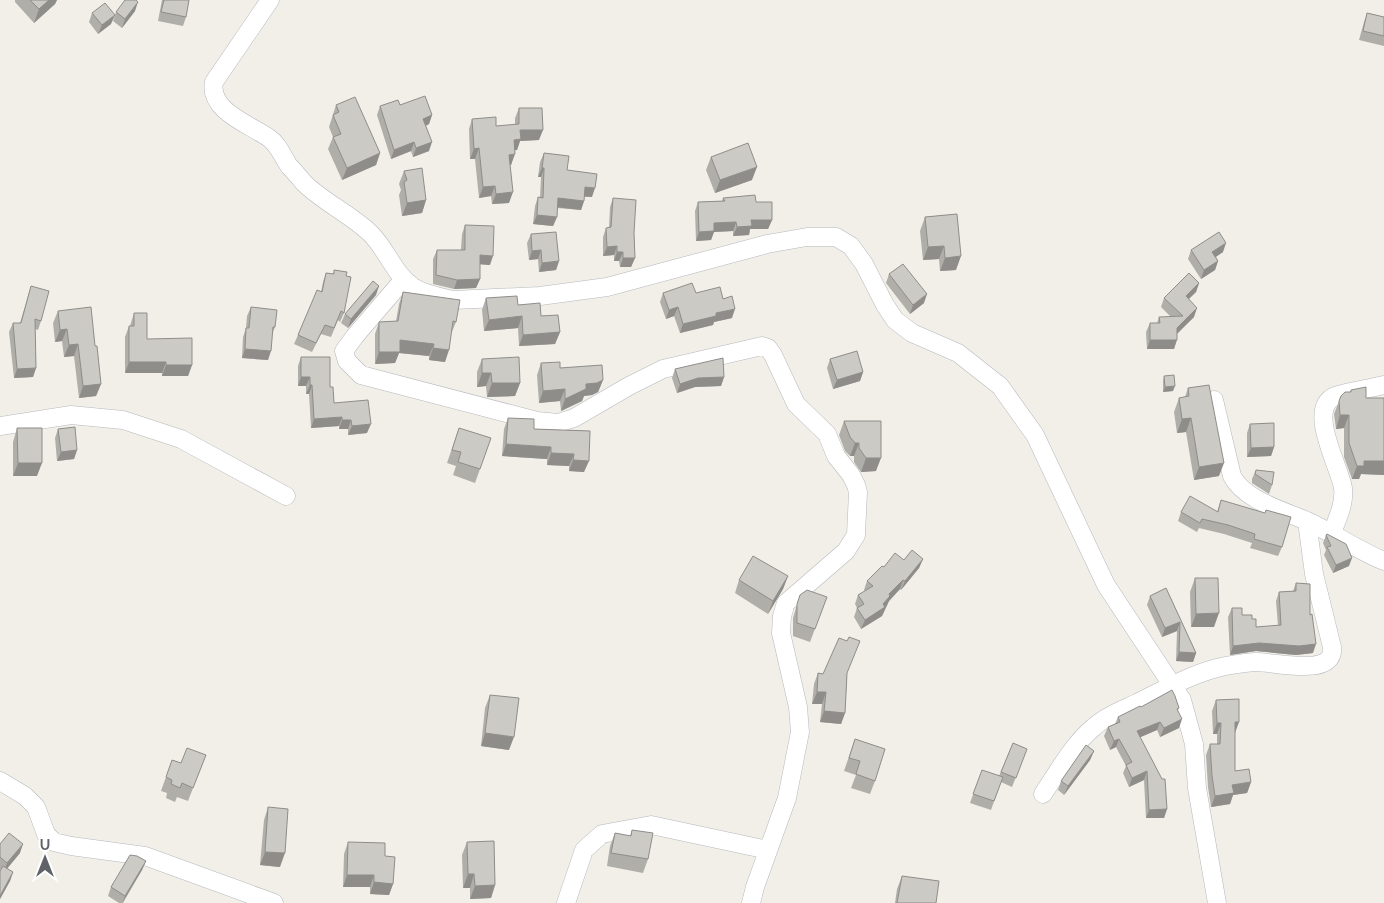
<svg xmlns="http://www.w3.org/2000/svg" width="1384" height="903" viewBox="0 0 1384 903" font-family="Raleway,sans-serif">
<rect width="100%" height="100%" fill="#f1efe8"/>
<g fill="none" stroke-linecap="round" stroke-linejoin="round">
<g stroke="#b5b8bc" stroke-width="19">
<path id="minor" d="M270 0 214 82C208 111 251 125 269 138 278 144 283 157 289 166 294 171 299 177 304 183 323 202 352 215 371 234 387 250 394 274 413 287 424 294 440 297 453 300L540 296 607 287 767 244 807 237H836L851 246 864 264 885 305 895 320 912 333 958 353 1000 386 1035 435 1106 585 1182 700 1194 744 1197 788 1217 903
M404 279 355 336 344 351 347 361 361 375 537 421 558 423 574 418 629 386 663 369 762 346 768 348 773 355 796 404 827 434 836 456 851 475 856 485 858 492 856 535 846 551 786 603 782 616 781 633 798 707 800 732 787 798 755 887 751 903
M1214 400 1232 476C1244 500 1284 511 1307 521
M0 426 71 415 123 420 181 439 286 496
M1332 533C1337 519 1345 504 1343 488 1340 467 1306 409 1335 396 1349 391 1369 389 1384 385
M0 781 25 796 36 807 46 834 54 842 71 846 145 856 274 903
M1043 794C1058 772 1073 744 1094 727 1106 716 1122 710 1137 703 1163 690 1190 675 1217 668 1229 665 1243 663 1255 662 1270 661 1336 679 1332 647L1314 574 1307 521C1333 533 1357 550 1384 561
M566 903 584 850 602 834 651 825 768 850"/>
</g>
<use href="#minor" stroke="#fff" stroke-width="18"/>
</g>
<path fill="#afaea9" d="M15 0H57L55 4 34 23 15 2Z
M162 0H189L186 17 183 26 158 21Z
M135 11 122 28 113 21 116 12Z
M92 13 111 24 98 34 89 22Z
M1367 13 1384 17V46L1359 40 1364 22Z
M336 105 380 153 376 165 342 180 328 149 333 137 329 127Z
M400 105 432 115 429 124 426 126 429 151 413 157 411 151 391 159 377 115 380 106Z
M519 108 539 140 520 141 517 150H515L511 165H510L509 203 492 204 491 196 479 198 475 159H470L469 129 472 119 496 126 515 125V118Z
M544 153 567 170 592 197H584V201L581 210 557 208V217L553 226 533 224 535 206 538 197 540 198 541 177H538L540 162Z
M711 157 752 180 715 193 706 170Z
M404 171 426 200 422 213 402 216 399 195 401 190 399 184Z
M613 198 634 233 635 258 631 267H620L619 261H614V255L603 256V237L606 228H609L610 207Z
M723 198 756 202 772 220 768 229H750L749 235 733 236V231L714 232 711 240 696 241 695 211 698 202 722 201Z
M957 214 956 270 940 271 939 259 923 260 920 231 925 217Z
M465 225 490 265 480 264V279L476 288 454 289 433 284V259L437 250H461L462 234Z
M531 234 559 261 556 270 539 272 538 259 529 260 527 243Z
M1191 250 1223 252 1216 257 1218 261 1215 270 1201 279 1188 259Z
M334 270 346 276 344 313 340 322 338 320 331 337 321 334 312 352 294 344 298 335 321 292 323 282 326 273 333 274Z
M889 274 924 303 910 314 886 283Z
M1199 283 1196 292 1189 299 1194 317 1177 333 1174 349H1147L1146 332 1150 323H1157L1159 317H1171L1161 307 1164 298Z
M31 286 41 321 38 330 35 329 36 368 33 377 14 378 9 332 13 323H20Z
M403 292 456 322 451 334 445 362 429 360V356L399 353 395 363 375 364V334L379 322 396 321 399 304Z
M663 293H696L723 299 732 318 714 322 713 325 680 333 674 316 666 319 660 302Z
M376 295 348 328 341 323 345 314Z
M486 298 518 305 541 316 560 332 555 344 519 346 518 328 484 331 482 310Z
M251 307 275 327 272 334 268 360 242 358 243 337 246 328 247 316Z
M58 311 95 346 101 384 96 396 79 398 74 356 64 357 62 341 55 342 53 323Z
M134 313 147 339 192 365 188 376H162V373H125V337L129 326H130Z
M301 357 330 387 334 403 367 433 348 435V429H339V426L311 428 309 394H306V386H298V366Z
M482 359 520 383 515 396 487 397 486 386 477 387V372Z
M830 359 863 372 860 381 833 389 827 368Z
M541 363 560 368 603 380 598 392 592 395 584 396 582 401 561 411 560 401 539 403 537 375Z
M675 369 724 377 721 386 695 387 677 393 672 378Z
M1164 376 1173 391 1163 392V381Z
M1188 388 1219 476 1194 480 1186 432 1177 433 1174 412 1179 398 1185 397Z
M1351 390 1366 398H1384V475L1361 474 1359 479H1352L1344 457V428L1336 429 1334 414 1341 396 1350 392Z
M508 418 534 429 590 431 584 472 569 471V466L547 465V459L502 456 504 429Z
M844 421 876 471 861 472 854 462V456H850L845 451 839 435Z
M1250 424 1274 447 1271 456 1247 457V433Z
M17 428 37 476H13V442Z
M459 428 480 469 475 483 453 475 456 466 447 463Z
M58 429 77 450 74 459 57 461 55 438Z
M1256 470 1272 485 1269 494 1252 483V479Z
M1221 500 1282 547 1278 556 1250 548 1252 543 1224 534 1199 528 1197 532 1178 521 1181 512H1217Z
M1326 535 1349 566 1333 573 1324 555 1326 550 1323 543Z
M923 559 919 568 901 590 900 589 889 601 882 616 861 629 854 617 857 608 855 604 858 595 865 591 864 590 867 581 884 567 904 560Z
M788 576 783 589 768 614 735 593 739 580Z
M1195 578 1214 627H1191L1190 592Z
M1296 583 1310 615 1313 653 1296 655 1256 651 1230 655 1228 617 1232 608 1242 615 1252 619 1256 627 1278 626 1276 601 1279 592 1293 591Z
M1166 588 1196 653 1193 662 1176 661 1177 631 1162 637 1147 605 1150 596Z
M800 595 827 597 810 642 793 636V618Z
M818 673 823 674H847L845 713 841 724 820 722 822 704H812L814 684Z
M490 695 509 750 481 746 485 708Z
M1216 700 1235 733V771L1251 782 1247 793 1233 795 1230 804 1211 807 1208 787 1206 755 1210 744H1217V734H1213L1212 711Z
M1141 707 1179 708 1178 710 1179 728 1160 737 1157 730 1140 737 1167 809 1164 818H1146L1144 780 1129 787 1123 773 1126 766 1116 747 1110 750 1104 736 1108 727 1115 724 1118 717Z
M855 739 875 781 870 794 851 788 856 775 844 771Z
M1013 743 1027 749 1012 787 1001 782 991 810 970 803 982 770 999 776Z
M1094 751 1090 760 1064 795 1058 790 1061 781Z
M206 755 188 801 177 797 175 802 166 798 167 793 161 791 172 760 181 763Z
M268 807 280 867 260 865 264 820Z
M632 830 648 859 643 873 607 866 610 846 615 833 630 836Z
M348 842 385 856 393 884 389 895 370 894V887H343L344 854Z
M467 842 495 885 491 898 470 899V888H463L462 855Z
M0 844 20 853 7 869 13 872 10 881 0 899V871L1 870 0 869Z
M146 861 142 870 123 903H119L108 896 111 887Z
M902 876 936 903H895L897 889Z"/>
<path fill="#8f8d8a" d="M49 0H57L55 4 34 23 39 9Z
M138 2 135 11 122 28 125 19Z
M115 15 111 24 98 34 102 25Z
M432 115 429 124 419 128 423 119Z
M520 130H543L539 140 520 141 517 150 510 151 514 140Z
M414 142 411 151 391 159 394 150Z
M432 142 429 151 413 157 416 148Z
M479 148 475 159H470L474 149Z
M380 153 376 165 342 180 347 168Z
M515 154 511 165H505L509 155Z
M757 167 752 180 715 193 720 180Z
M542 168H544L541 177H538Z
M495 186 491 196 479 198 483 187Z
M585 187 595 188 592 197 582 196Z
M513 192 509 203 492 204 496 194Z
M558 198 584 201 581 210 555 207Z
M426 200 422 213 402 216 407 203Z
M537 215 557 217 553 226 533 224Z
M751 220H772L768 229H750L749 235 733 236 737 227Z
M736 222 733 231 714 232 711 240 696 241 699 232 714 223Z
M1226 243 1223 252 1209 261 1212 252Z
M617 246 614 255 603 256 607 247Z
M944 246 939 259 923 260 928 247Z
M541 250 538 259 529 260 532 251Z
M617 252H623L619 261H614Z
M480 255 493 256 490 265 476 264Z
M961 256 956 270 940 271 945 258Z
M623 258H635L631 267H620Z
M559 261 556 270 539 272 542 263Z
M1218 261 1215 270 1201 279 1204 270Z
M480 279 476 288 454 289 457 280Z
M1199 283 1196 292 1182 305 1186 296Z
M379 286 376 295 348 328 351 319Z
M927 294 924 303 910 314 913 305Z
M678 307 674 316 666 319 669 310Z
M1197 308 1194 317 1174 337 1177 328Z
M735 309 732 318 714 322 713 325 680 333 683 324 716 313Z
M522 316 518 328 484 331 489 320Z
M67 329 62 341 55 342 60 330Z
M560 332 555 344 519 346 523 335Z
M400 340 434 344 429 356 399 353 395 363 375 364 379 352Z
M1150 340H1177L1174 349H1147Z
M78 344 74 356 64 357 69 345Z
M433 348 449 350 445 362 429 360Z
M245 349 271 351 268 360 242 358Z
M129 362H166L162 373H125Z
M166 365H192L188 376H162Z
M36 368 33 377 14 378 17 369Z
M863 372 860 381 833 389 837 380Z
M482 373H491L486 386 477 387Z
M301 377H310L306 386H298Z
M724 377 721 386 695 387 677 393 680 384 698 378Z
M603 380 598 392 592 395 584 396 582 401 561 411 565 399 586 384Z
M492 383H520L515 396 487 397Z
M101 384 96 396 79 398 83 386Z
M310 385H312L309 394H306Z
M1175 386 1173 391 1163 392 1165 387Z
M565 389 560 401 539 403 543 391Z
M1340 415H1349L1344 428 1336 429Z
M342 417 339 426 311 428 314 419Z
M1191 418 1186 432 1177 433 1182 419Z
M342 420H351L348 429H339Z
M371 424 367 433 348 435 352 426Z
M855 443H859L854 456H850Z
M506 444 551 447 547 459 502 456Z
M1274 447 1271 456 1247 457 1251 448Z
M77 450 74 459 57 461 61 452Z
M551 453 574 454 569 466 547 465Z
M866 458H881L876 471 861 472Z
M573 460 589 461 584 472 569 471Z
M1364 461H1384V475L1361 474 1359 479H1352L1357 466Z
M18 463H42L37 476H13Z
M1224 463 1219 476 1194 480 1199 467Z
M1352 558 1349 566 1333 573 1336 565Z
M923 559 919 568 901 590 905 581Z
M788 576 783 589 768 614 773 601Z
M903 580 900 589 889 601 882 616 861 629 865 620 883 604 889 594Z
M1219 613 1214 627H1191L1196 614Z
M1180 622 1177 631 1162 637 1165 628Z
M1259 643 1316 644 1313 653 1296 655 1256 651 1230 655 1233 646Z
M1179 652 1196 653 1193 662 1176 661Z
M817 692H826L822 704H812Z
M824 711 845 713 841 724 820 722Z
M1182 719 1179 728 1160 737 1164 728Z
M1160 722 1157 730 1134 740 1137 731Z
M1235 722H1239L1235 733Z
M1217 723H1221L1217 734H1213Z
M485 733 514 737 509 750 481 746Z
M1119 739 1116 747 1110 750 1114 741Z
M1094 751 1090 760 1064 795 1068 786Z
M1147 771 1144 780 1129 787 1132 778Z
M1251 782 1247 793 1233 795 1230 804 1211 807 1215 796 1232 785Z
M1167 809 1164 818H1146L1149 810Z
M23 844 20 853 4 872 7 863Z
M265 852 285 853 280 867 260 865Z
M146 861 142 870 122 903 125 896Z
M13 872 10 881 0 899V896Z
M468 874H474L470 888H463Z
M347 875H374L370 887H343Z
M374 882 393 884 389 895 370 894Z
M495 885 491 898 470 899 475 886Z"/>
<path fill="#cccac5" stroke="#8f8d8a" d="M30 0H49L39 9Z
M125 0H136L138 2 125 19 116 12Z
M164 0H189L186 17 161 12Z
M105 3 115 15 102 25 92 13Z
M1367 13 1384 17V36L1363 31Z
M425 96 432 115 423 119 432 142 416 148 414 142 394 150 380 106 398 100 400 105Z
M355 97 380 153 347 168 333 137 341 134 333 115 339 112 336 105Z
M519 108H542L543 130H520L521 139 514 140 515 154 509 155 513 192 496 194 495 186 483 187 479 148 474 149 472 119 496 117V126L519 124Z
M748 143 757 167 720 180 711 157Z
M544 153 569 156 567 170 597 174 595 188 585 187 584 201 558 198 557 217 537 215 538 197 543 198 544 168H542Z
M422 168 426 200 407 203 404 182 407 180 404 171Z
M755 195 756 202H772V220H751L752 226 737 227 736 222 714 223V231L699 232 698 202 725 201 723 198Z
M613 198 636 200 634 233 635 258H623V252H617V246L607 247 606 228 611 227Z
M957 214 961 256 945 258 944 246 928 247 925 217Z
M465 225 494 226 493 256 480 255V279L457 280 436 275 437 250H465Z
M556 232 559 261 542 263 541 250 532 251 531 234Z
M1219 232 1226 243 1212 252 1218 261 1204 270 1191 250Z
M903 264 927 294 913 305 889 274Z
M334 270 347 272 346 276 351 277 344 313 341 311 334 328 325 325 316 343 298 335 317 290 322 292 326 273 334 274Z
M1189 273 1199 283 1186 296 1197 308 1177 328V340H1150V323H1160L1159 317 1183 316 1164 298Z
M373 281 379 286 351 319 345 314Z
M692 283 696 293 720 287 723 299 732 296 735 309 716 313V316L683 324 678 307 669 310 663 293Z
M31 286 49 291 41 321 35 319 36 368 17 369 13 323H21Z
M403 292 460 300 456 322 453 321 449 350 433 348 434 344 400 340V352H379V322L398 321Z
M517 296 518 305 540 303 541 316 558 315 560 332 523 335 522 316 489 320 486 298Z
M91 307 95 346H97L101 384 83 386 78 344 69 345 67 329 60 330 58 311Z
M251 307 277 310 275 327H273L271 351 245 349 246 328H249Z
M134 313H147V339L192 338V365H166V362H129V326H134Z
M857 351 863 372 837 380 830 359Z
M301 357H330V387H333L334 403 368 400 371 424 352 426 351 420H342V417L314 419 312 385H310V377H301Z
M519 357 520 383H492L491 373H482V359Z
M723 358 724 377 698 378 680 384 675 369Z
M560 362V368L602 365 603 380 597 383 586 384V389L565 399V389L543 391 541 363Z
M1174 375 1175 386 1165 387 1164 376Z
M1209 385 1224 463 1199 467 1191 418 1182 419 1179 398 1189 396 1188 388Z
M1366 387V398H1384V461H1364V466H1357L1349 443V415H1340L1339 401 1341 396 1345 392H1351V390Z
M508 418 534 419V429L590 431 589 461 573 460 574 454 551 453V447L506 444Z
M844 421H881V458H866L859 448V443H855L850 437Z
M1274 423V447L1251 448 1250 424Z
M75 427 77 450 61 452 58 429Z
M17 428H42V463H18Z
M459 428 491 438 480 469 458 462 461 452 452 450Z
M1256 470 1274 472 1272 485 1255 474Z
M1190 496 1218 512 1221 500 1265 513 1266 510 1291 517 1282 547 1254 539 1255 534 1228 525 1202 519 1200 523 1181 512Z
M1327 534 1346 544 1352 558 1336 565 1327 547 1331 546 1326 535Z
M912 550 923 559 905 581 903 580 889 594 890 596 883 604 885 607 865 620 857 608 864 604 858 595 873 586 867 581 882 566 884 567 895 553 904 560Z
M753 556 788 576 773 601 739 580Z
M1195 578H1218L1219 613 1196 614Z
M1296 583 1310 584V615L1312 614 1316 644 1299 646 1259 643 1233 646 1232 608H1242V615H1252V619H1256V627L1281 625 1279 592 1296 591Z
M1166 588 1196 653 1179 652 1180 622 1165 628 1150 596Z
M807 590 827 597 815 629 797 623V604L800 595Z
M849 637 860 641 847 673 845 713 824 711 826 692H817L818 673 823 674 839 638 847 641Z
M1172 690 1175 696 1179 708 1177 709 1182 719 1164 728 1160 722 1137 731 1162 779H1165L1167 809 1149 810 1147 771 1132 778 1126 765 1132 762 1119 739 1114 741 1108 727 1120 722 1118 717 1140 706 1141 707Z
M490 695 519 698 514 737 485 733Z
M1239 699V722H1235V771L1249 769 1251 782 1232 785 1234 793 1215 796 1212 776 1210 744H1220L1221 723H1217L1216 700Z
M855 739 885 749 875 781 856 774 860 761 849 758Z
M1013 743 1027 749 1016 778 1001 772Z
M1086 745 1094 751 1068 786 1061 781Z
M187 748 206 755 193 788 182 783 180 788 171 784 172 780 166 777 172 760 181 763Z
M982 770 1003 777 994 801 973 794Z
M268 807 288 809 285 853 265 852Z
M632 830 653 833 648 859 611 853 615 833 631 836Z
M9 833 23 844 7 863 0 857V844Z
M494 841 495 885 475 886 474 874H468L467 842Z
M348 842 385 843V856L395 857 393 884 374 882V875H347Z
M130 855 137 856 146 861 125 896 111 887Z
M3 866 13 872 0 896V871Z
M902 876 939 881 936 903H897Z"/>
<g transform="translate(45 858)" stroke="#ffffff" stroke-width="4" paint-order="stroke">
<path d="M0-4L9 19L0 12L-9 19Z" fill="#5f6368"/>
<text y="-8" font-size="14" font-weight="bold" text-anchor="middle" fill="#5f6368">U</text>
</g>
</svg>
